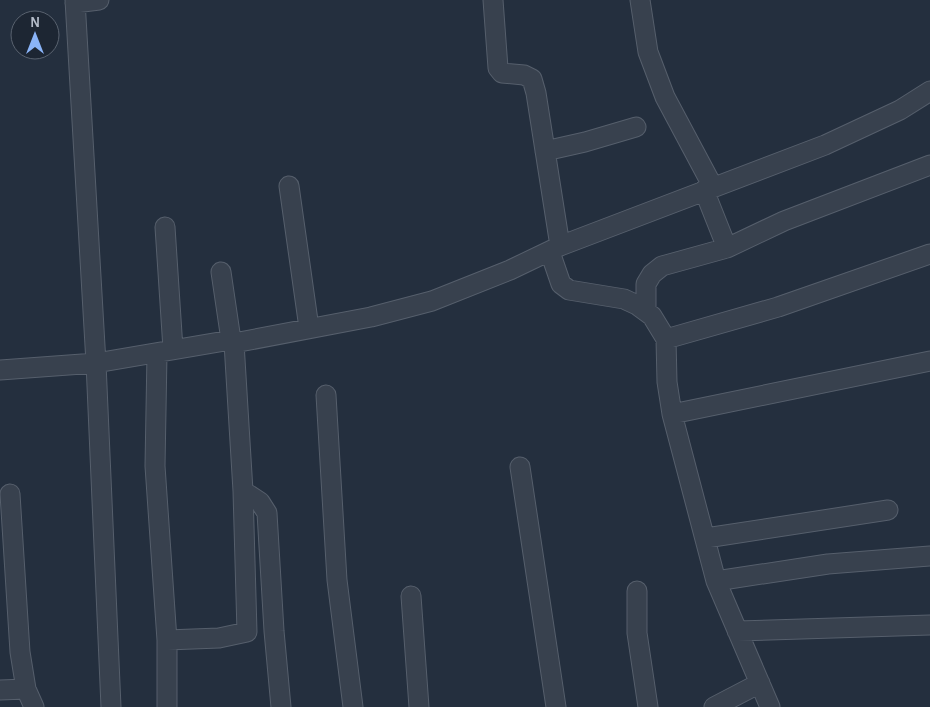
<svg xmlns="http://www.w3.org/2000/svg" width="930" height="707" viewBox="0 0 930 707" font-family="'Alegreya Sans',sans-serif">
<rect width="100%" height="100%" fill="#242f3e"/>
<g fill="none" stroke-linecap="round" stroke-linejoin="round">
<g stroke="#565f6c" stroke-width="21">
<path id="minor" d="M75 0 96 363 111 707
M493 0 498 68 502 73 524 75 532 79 536 93 560 246
M640 0 648 52 665 97 713 187
M75 3 99 0
M545 151 585 142 636 127
M289 186 309 328
M704 190 727 248
M165 227 173 349
M550 252 561 284 569 290 624 299 637 305 652 316 666 339 667 382 672 414 716 581 770 707
M221 272 231 340
M646 310V284L652 274 662 266 727 248 784 221 930 165
M666 339 778 307 930 254
M157 354 155 466 167 640V707
M0 370 96 363 231 340 234 343 371 317 432 301 510 270 560 246 825 145 900 110 930 91
M326 395 337 580 353 707
M672 414 930 361
M520 467 556 707
M243 491 260 502 267 513 274 631 281 707
M10 494 20 652 26 689 34 707
M706 538 888 510
M716 581 828 564 930 556
M637 591V633L648 707
M411 596 419 707
M737 631 930 625
M167 640 219 638 247 632 243 491 234 343
M0 690 26 689
M714 707 760 683"/>
</g>
<use href="#minor" stroke="#38414e" stroke-width="19"/>
</g>
<g transform="translate(35 35)"><circle r="24" fill="#1d2633" stroke="#59626f"/>
<path d="M0-4L9 19L0 12L-9 19Z" fill="#8ab4f8"/>
<text y="-8" font-size="14" font-weight="bold" text-anchor="middle" fill="#b4bcc9">N</text>
</g>
</svg>
